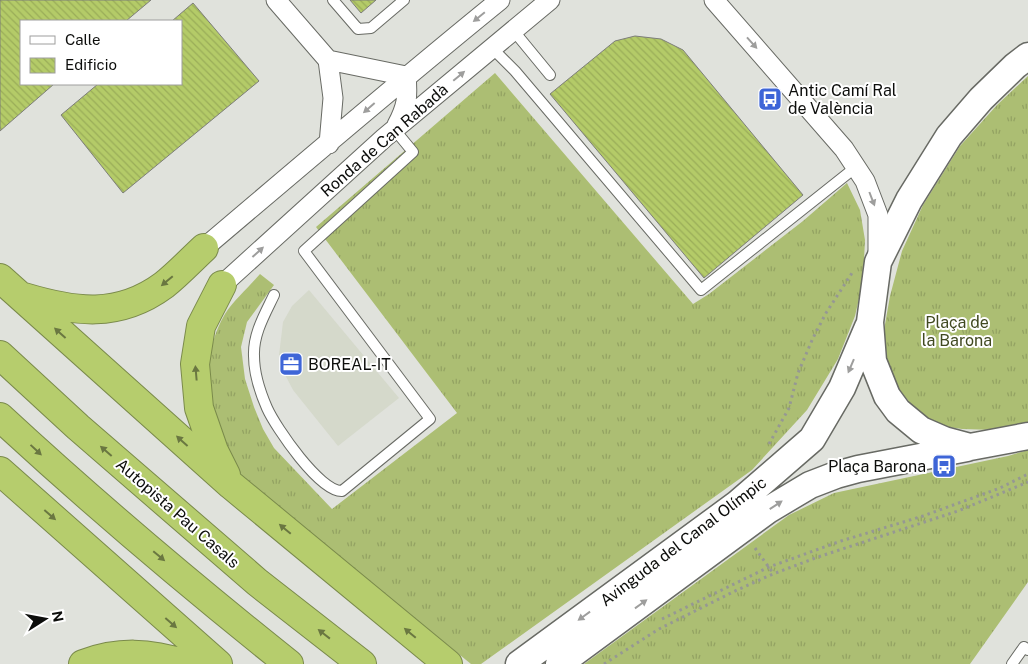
<svg xmlns="http://www.w3.org/2000/svg" width="1028" height="664" viewBox="0 0 1028 664" font-family="'Public Sans',sans-serif">
<defs>
<pattern id="grass-tufts" width="24" height="20" patternUnits="userSpaceOnUse" patternTransform="scale(1.25)"><rect width="24" height="20" fill="#acbe73"/><path d="M3 7l-1-3M5 7V3M7 7l1-3M15 17l-1-3M17 17v-4M19 17l1-3" fill="none" stroke="#93a262"/></pattern>
<pattern id="building-back-hatch" width="6" height="6" patternUnits="userSpaceOnUse" patternTransform="scale(1.25)"><rect width="6" height="6" fill="#b4cb68"/><path d="M-1 5l2 2M0 0l6 6M5-1l2 2" fill="none" stroke="#9aad59"/></pattern>
</defs>
<rect width="100%" height="100%" fill="#e0e2dc"/>
<path fill="#d5d9cb" d="M309 290 399 398 338 446 293 390 282 369 279 355 283 322 292 306Z"/>
<path fill="url(#grass-tufts)" d="M495 73 693 304 709 294 803 221 847 183 860 210 865 240 863 281 855 316 838 359 807 410 752 470 481 664H471L244 479C213 431 193 368 225 314 234 300 249 287 260 274L274 285 247 322 241 347 245 379 254 407 263 429 274 448 332 509 457 413 316 227Z
M1028 76V424L995 430 962 429 942 426 919 413 899 390 887 361 884 330 890 296 902 251 923 205 960 146 997 105Z
M1028 450V582L970 664H584L789 515 834 493 1008 456Z"/>
<path fill="url(#building-back-hatch)" stroke="#7d7e79" d="M0 0H151L126 21H21V84H54L0 131Z
M350 0H376L361 13Z
M193 3 259 81 123 193 61 115 98 84H181V21H172Z
M635 36 661 39 683 50 803 195 704 278 550 94 615 41Z"/>
<g fill="none" stroke-linecap="round" stroke-linejoin="round">
<g stroke="#686a64" stroke-width="12">
<path id="lane" d="M333 0 358 29 371 28 404 0
M513 30 550 75
M492 48 515 71 701 290 856 167
M274 295C265 314 253 334 254 356 254 374 260 392 267 408 276 428 320 492 342 491L430 419 304 251 413 152 394 129
M1012 664 1024 647 1028 650"/>
</g>
<g stroke="#686a64" stroke-width="21">
<path id="street" d="M276 0 328 60 406 76
M714 0 844 149 865 181 878 215V258
M328 60 333 98 329 144
M397 125C407 106 408 97 406 76
M204 248C302 165 400 81 500 0
M222 285 384 138 550 0"/>
</g>
<g stroke="#686a64" stroke-width="29">
<path id="secondary" d="M1028 56 1015 66 981 99 949 136 909 200 878 262 870 322 873 361 887 396 898 411 921 430 944 440 970 447 1028 436
M519 664 737 504 812 439 842 388 868 327
M559 664 768 510 810 485 836 475 858 469 967 448"/>
</g>
<g stroke="#7a8a4b" stroke-width="30">
<path id="highway" d="M0 278 231 485 448 664
M222 285 201 326 195 364 199 408 214 451 226 475
M24 297C74 312 118 319 164 285 178 274 191 260 204 248
M0 355 78 427 257 582 362 664
M0 417C93 503 190 585 289 664
M0 471 218 664
M83 664C118 651 150 652 185 664"/>
</g>
<path stroke="#969893" stroke-width="3" stroke-dasharray="2.5 4" stroke-linecap="butt" d="M769 444 789 408 798 373 813 338 826 313 852 273
M755 548 773 573
M662 619 769 567 841 541 923 516 1000 488 1028 474
M604 664 659 629 737 590 773 574 818 557 958 511 1028 482"/>
<use href="#lane" stroke="#fff" stroke-width="10"/>
<use href="#street" stroke="#fff" stroke-width="19"/>
<use href="#secondary" stroke="#fff" stroke-width="26"/>
<use href="#highway" stroke="#b6cd6d" stroke-width="28"/>
</g>
<defs><path id="oneway-solid" d="M-6-.8H1V-3.2L6.5 0L1 3.2V.8H-6Z" transform="scale(1.25)"/></defs>
<g fill="#9e9e9d">
<use href="#oneway-solid" transform="translate(479 17) rotate(141)"/>
<use href="#oneway-solid" transform="translate(752 43) rotate(48)"/>
<use href="#oneway-solid" transform="translate(459 76) rotate(-40)"/>
<use href="#oneway-solid" transform="translate(369 108) rotate(139)"/>
<use href="#oneway-solid" transform="translate(872 199) rotate(69)"/>
<use href="#oneway-solid" transform="translate(258 252) rotate(-42)"/>
<use href="#oneway-solid" transform="translate(851 366) rotate(113)"/>
<use href="#oneway-solid" transform="translate(776 505) rotate(-33)"/>
<use href="#oneway-solid" transform="translate(641 604) rotate(-36)"/>
<use href="#oneway-solid" transform="translate(584 616) rotate(144)"/>
</g>
<g fill="#6a7741">
<use href="#oneway-solid" transform="translate(167 281) rotate(140)"/>
<use href="#oneway-solid" transform="translate(60 333) rotate(-138)"/>
<use href="#oneway-solid" transform="translate(196 373) rotate(-95)"/>
<use href="#oneway-solid" transform="translate(182 441) rotate(-138)"/>
<use href="#oneway-solid" transform="translate(36 450) rotate(43)"/>
<use href="#oneway-solid" transform="translate(106 451) rotate(-139)"/>
<use href="#oneway-solid" transform="translate(50 515) rotate(41)"/>
<use href="#oneway-solid" transform="translate(285 529) rotate(-140)"/>
<use href="#oneway-solid" transform="translate(159 556) rotate(40)"/>
<use href="#oneway-solid" transform="translate(171 623) rotate(41)"/>
<use href="#oneway-solid" transform="translate(410 633) rotate(-140)"/>
<use href="#oneway-solid" transform="translate(324 634) rotate(-142)"/>
</g>
<defs>
<g id="bus-square" transform="scale(1.25)"><rect x="-9" y="-9" width="18" height="18" rx="4" fill="#3e65d7" stroke="#fff"/><path d="M-5-6H5V4H4V6H2V4H-2V6H-4V4H-5ZM-3.5-4V0h7V-4ZM-3.5 1.2v1.5H-2V1.2ZM2 1.2v1.5H3.5V1.2Z" fill="#fff"/></g>
<g id="office-square" transform="scale(1.25)"><rect x="-9" y="-9" width="18" height="18" rx="4" fill="#3e65d7" stroke="#fff"/><path d="M-6-3h4V-5.5h4V-3h4V5H-6ZM-1-4.5V-3h2v-1.5ZM-6 0V1H6V0Z" fill="#fff"/></g>
</defs>
<g fill-rule="evenodd">
<use href="#bus-square" x="770" y="99"/>
<use href="#office-square" x="291" y="364"/>
<use href="#bus-square" x="944" y="466"/>
</g>
<g text-anchor="middle" stroke-width="4" stroke-linejoin="round" paint-order="stroke">
<g font-size="16" fill="#0c0d0b" stroke="#fff" text-anchor="start">
<text x="788" y="96">Antic Camí Ral<tspan x="788" dy="18">de València</tspan></text>
<text x="308" y="370">BOREAL-IT</text>
<text x="926" y="472" text-anchor="end">Plaça Barona</text>
</g>
<g font-size="16" fill="#0c0d0b" stroke="#fff">
<text transform="translate(384 140) rotate(-41)" y="6">Ronda de Can Rabadà</text>
<text transform="translate(178 513) rotate(41)" y="6">Autopista Pau Casals</text>
<text transform="translate(683 541) rotate(-37)" y="6">Avinguda del Canal Olímpic</text>
</g>
<g font-size="16" fill="#404920" stroke="#fff">
<text x="957" y="328">Plaça de<tspan x="957" dy="18">la Barona</tspan></text>
</g>
</g>
<rect x="20" y="20" width="162" height="65" fill="#ffffff" stroke="#9e9e9d"/>
<rect x="30" y="36" width="25" height="8" fill="#ffffff" stroke="#9e9e9d"/>
<text x="65" y="45" font-size="15" fill="#0c0d0b">Calle</text>
<rect x="30" y="58" width="25" height="15" fill="url(#building-back-hatch)" stroke="#9e9e9d"/>
<text x="65" y="70" font-size="15" fill="#0c0d0b">Edificio</text>
<g transform="translate(45 619) rotate(79)" stroke="#ffffff" stroke-width="4" paint-order="stroke">
<path d="M0-4L9 19L0 12L-9 19Z" fill="#0c0d0b"/>
<text y="-8" font-size="14" font-weight="bold" text-anchor="middle" fill="#0c0d0b">N</text>
</g>
</svg>
